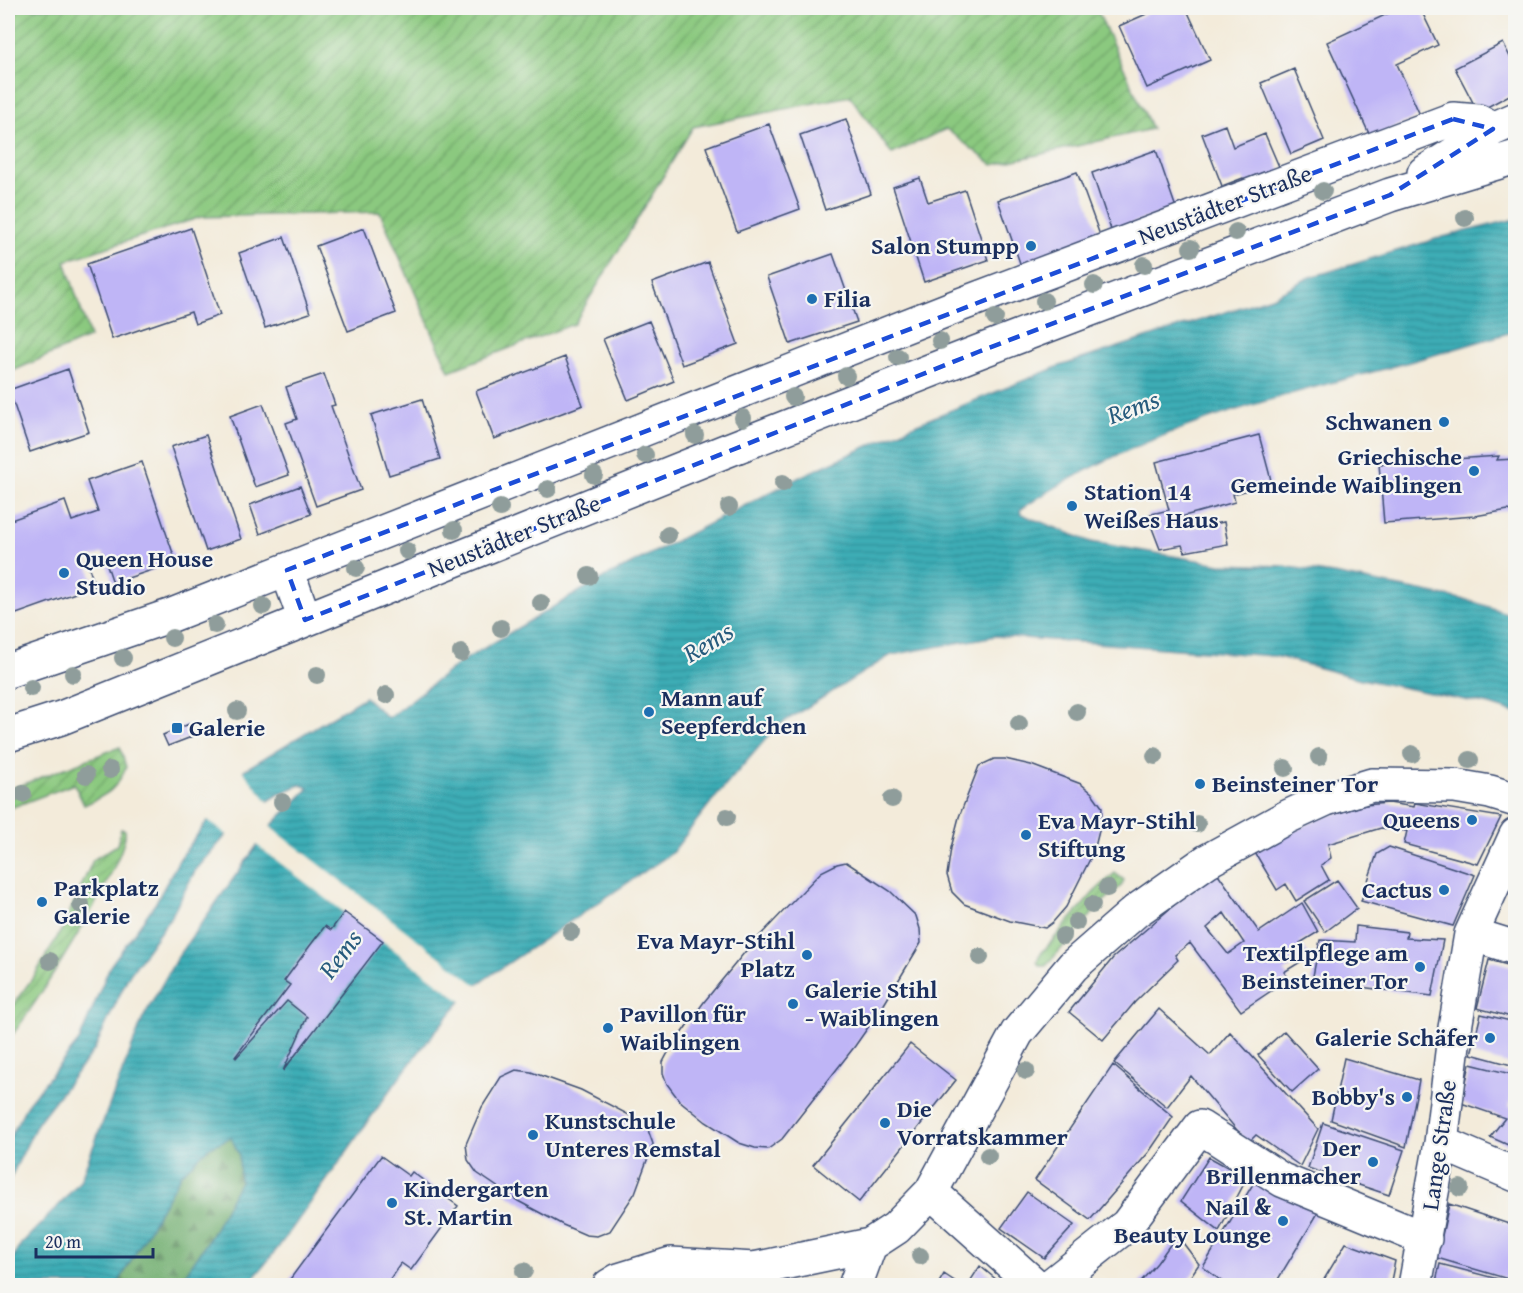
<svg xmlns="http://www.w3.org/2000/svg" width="1523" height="1293" viewBox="0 0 1523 1293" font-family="'Gentium Book Plus',serif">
<defs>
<pattern id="forest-firs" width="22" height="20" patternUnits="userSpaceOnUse" patternTransform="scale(1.5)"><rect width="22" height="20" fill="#70ad6e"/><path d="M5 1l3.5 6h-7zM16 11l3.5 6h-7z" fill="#5b8d5e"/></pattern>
<pattern id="garden-furrows" width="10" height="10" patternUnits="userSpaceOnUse" patternTransform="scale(1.5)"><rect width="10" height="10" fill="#8bc97f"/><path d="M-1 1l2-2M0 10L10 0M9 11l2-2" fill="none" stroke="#71a46b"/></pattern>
<pattern id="water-rules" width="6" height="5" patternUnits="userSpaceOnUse" patternTransform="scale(1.5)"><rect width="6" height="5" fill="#3cadb6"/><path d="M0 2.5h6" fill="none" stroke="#328d97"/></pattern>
</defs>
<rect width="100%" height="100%" fill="#f6f6f2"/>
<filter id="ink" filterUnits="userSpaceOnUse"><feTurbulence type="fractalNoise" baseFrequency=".0167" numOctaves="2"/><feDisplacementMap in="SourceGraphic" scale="12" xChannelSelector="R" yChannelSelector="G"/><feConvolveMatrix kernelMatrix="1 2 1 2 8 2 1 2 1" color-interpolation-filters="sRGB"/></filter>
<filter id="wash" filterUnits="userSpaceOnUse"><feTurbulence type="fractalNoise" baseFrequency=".008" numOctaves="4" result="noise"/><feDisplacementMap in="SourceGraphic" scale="24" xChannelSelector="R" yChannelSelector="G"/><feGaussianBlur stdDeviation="1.35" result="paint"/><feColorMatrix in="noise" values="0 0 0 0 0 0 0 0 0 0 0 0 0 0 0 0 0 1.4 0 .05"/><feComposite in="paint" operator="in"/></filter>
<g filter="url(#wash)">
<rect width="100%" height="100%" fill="#f3ebda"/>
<path fill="url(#forest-firs)" stroke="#466e66" stroke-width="1.5" d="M232 1137 239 1155 240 1181 210 1238 178 1285 117 1286 181 1174 208 1148Z"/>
<path fill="url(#garden-furrows)" stroke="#537c6e" stroke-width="1.5" d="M8 8H1096L1152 129 993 165 946 129 892 154 850 96 693 127 574 324 449 371 380 212 201 217 65 261 90 337 8 373Z
M120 747 126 767C116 791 106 795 84 805L74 784 8 809V790Z
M121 829 125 830C131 856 30 1015 8 1040V1011L35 975 62 929 93 860 117 845Z
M1115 873 1124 880 1122 885 1102 903 1046 966H1040L1037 962 1039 956 1094 892Z"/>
<path fill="url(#water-rules)" stroke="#2c6e8a" stroke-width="1.5" d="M1515 219V331C1472 344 1428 357 1384 369 1257 402 1129 435 1020 510L1021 514 1091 542 1220 564 1283 566 1339 575 1471 601 1515 616V713L1490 705 1361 679 1275 656 995 636 891 655 777 726 708 806 672 853 476 985C419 1045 372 1116 324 1184 299 1218 276 1254 247 1285H178L210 1238 240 1181 239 1155 231 1137 208 1148 181 1174 117 1285H8V1266L21 1244 63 1201 80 1181 143 1018 178 956 271 826 309 788 300 785 281 793 241 818 195 871 172 915 128 977 94 1050 38 1122 8 1183V1141L28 1103 79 1041 110 966 155 904 179 860 244 770 365 697 388 718 459 663 592 584 804 475 917 424 1057 367 1272 297 1308 278 1439 238Z"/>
<path fill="#f3ebda" d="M241 769 269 803 243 821 230 837 205 818Z
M268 825 479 987 464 1003 344 912 254 843Z"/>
<g id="blocks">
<path fill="#bfb5f6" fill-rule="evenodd" d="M1160 8H1186L1210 60 1147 88 1119 26Z
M1400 8H1420L1438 45 1397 64 1420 115 1371 138 1327 42Z
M1503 43 1515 67V92L1478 112 1455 68Z
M1294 69 1324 140 1291 154 1261 83Z
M846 119 871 194 825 210 800 135Z
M769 124 800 209 737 232 706 147Z
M1225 125 1233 147 1265 134 1283 176 1248 190 1243 178 1222 186 1202 134Z
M1156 150 1176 208 1111 230 1092 173Z
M1077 172 1101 238 1021 266 998 200Z
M920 178 928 202 965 190 988 260 924 282 893 187Z
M191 228 220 315 195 324 191 312 112 339 87 264Z
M364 228 396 313 348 331 316 246Z
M284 237 310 313 265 328 239 253Z
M833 254 857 322 790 344 767 277Z
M708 262 738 344 682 365 652 283Z
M649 321 674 381 628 400 603 339Z
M565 357 583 405 494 439 476 391Z
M68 369 89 432 30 452 9 390Z
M324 374 335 405 331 406 361 490 316 506 286 423 297 419 286 387Z
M422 399 440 459 389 475 371 415Z
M263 404 289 475 255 487 230 416Z
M206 435 241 539 206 551 171 447Z
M1259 435 1272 484 1233 494 1235 502 1184 516 1188 529 1224 522 1228 544 1185 552 1182 545 1160 549 1147 515 1169 510 1156 462Z
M1499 456 1497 460 1515 459V512L1508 510 1475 516 1384 523 1379 464Z
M142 462 176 562 113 583 103 553 86 559 95 586 8 617V521L65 501 72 521 98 512 87 481Z
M300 486 311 514 260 534 250 505Z
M189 724 194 736 168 746 163 735Z
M994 759H1005L1031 765 1081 784 1092 793 1102 807 1101 823 1094 851 1066 907 1053 922 1045 928 1010 921 964 904 952 892 947 875 951 848 959 817 979 766Z
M1389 803 1414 807 1415 803 1501 817 1478 864 1404 844 1407 831 1381 828 1328 844 1331 858 1321 865 1329 880 1296 901 1286 884 1277 890 1254 851 1321 818 1365 805Z
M1389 847 1475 875 1453 926 1361 901 1377 854Z
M846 862 890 891 916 916 920 929 921 943 883 1006 855 1046 782 1139 768 1149 755 1148 739 1143 706 1122 679 1100 667 1084 663 1073V1062L670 1049 704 1002 749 947 821 872 837 864Z
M1216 871 1259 932 1302 903 1318 932 1300 943 1310 956 1284 972 1289 979 1241 1011 1190 943 1175 955 1178 960 1135 1002 1103 1040 1069 1012 1113 958 1196 886ZM1224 913 1244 943 1228 954 1207 928Z
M1337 880 1357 908 1325 932 1304 901Z
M344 912 383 941 283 1071 307 1017 287 1001 236 1058 235 1057 290 985 284 981 309 947 325 926 331 930Z
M1356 926 1407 932 1406 938 1443 940 1432 996 1312 981 1320 940 1355 942Z
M1489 960 1515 967V1018L1477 1008Z
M1159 1009 1210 1055 1230 1032 1318 1129 1300 1166 1256 1135 1248 1143 1191 1076 1167 1107 1114 1063Z
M1481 1014 1515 1022V1066L1471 1054Z
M1284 1031 1318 1069 1292 1092 1258 1055Z
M910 1044 956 1080 859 1202 813 1165Z
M1344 1058 1419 1080 1406 1147 1331 1120Z
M1470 1064 1515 1075V1096L1513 1094 1509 1106 1515 1109V1148L1490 1137 1505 1118 1461 1103Z
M1113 1065 1173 1117 1149 1152 1090 1220 1035 1180Z
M516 1070 531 1072 581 1090 635 1118 648 1130 653 1144 635 1193 610 1231 597 1236 586 1235 563 1225 518 1201 477 1173 468 1160 466 1144 482 1107 501 1077Z
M1323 1123 1404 1150 1389 1195 1308 1168Z
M381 1156 409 1176 412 1172 458 1206 411 1270 401 1263 385 1286H285Z
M1209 1157 1247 1178 1219 1231 1181 1201Z
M1256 1179 1318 1213 1274 1286H1228L1203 1267Z
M1027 1192 1074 1225 1044 1258 1001 1228Z
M1449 1204 1515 1226V1281L1437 1258Z
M1177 1235 1199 1264 1184 1286H1137L1157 1263Z
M1346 1243 1395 1261 1390 1286H1320Z
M1440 1264 1502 1280 1501 1286H1435Z
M980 1266 1004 1286H967Z
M944 1274 962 1286H937Z"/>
</g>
</g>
<g filter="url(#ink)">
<use href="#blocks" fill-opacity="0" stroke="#3b4b71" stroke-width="1.5"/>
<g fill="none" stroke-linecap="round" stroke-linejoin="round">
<g stroke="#3b4b71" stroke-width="36">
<path id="minor" d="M1424 173 1493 129 1516 119
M287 570 305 620
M8 671 172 615 957 306 1453 119 1478 121 1493 129
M8 735 61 718 723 452 978 352 1390 195 1516 157
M1471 934 1516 948
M1441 1143 1516 1175
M931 1192 1036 1286
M609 1286 619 1280 671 1264 754 1269 870 1245 896 1228 931 1192 1017 1033 1073 966 1136 911 1207 861 1287 817 1326 799 1372 785 1455 786 1490 792 1516 800
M855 1286 870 1245
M1050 1286 1127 1225 1200 1127 1282 1180 1425 1239
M1415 1286 1441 1143 1455 1028 1471 934 1516 835"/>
</g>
<use href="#minor" stroke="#fff" stroke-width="33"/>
</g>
<g fill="#8f9d9b">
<circle cx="1323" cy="191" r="9"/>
<circle cx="1465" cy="218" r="9"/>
<circle cx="1236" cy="232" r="9"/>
<circle cx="1191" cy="248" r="9"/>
<circle cx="1144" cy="265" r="9"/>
<circle cx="1094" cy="285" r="9"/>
<circle cx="1044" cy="301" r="9"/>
<circle cx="995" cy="318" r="9"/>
<circle cx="940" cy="341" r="9"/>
<circle cx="898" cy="357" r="9"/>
<circle cx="846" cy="376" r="9"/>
<circle cx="793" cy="397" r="9"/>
<circle cx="743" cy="418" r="9"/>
<circle cx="695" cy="435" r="9"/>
<circle cx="645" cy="455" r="9"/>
<circle cx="594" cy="475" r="9"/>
<circle cx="783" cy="483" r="9"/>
<circle cx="548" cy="489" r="9"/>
<circle cx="729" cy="507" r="9"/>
<circle cx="500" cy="508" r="9"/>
<circle cx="454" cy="530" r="9"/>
<circle cx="668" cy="535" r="9"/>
<circle cx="407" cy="551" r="9"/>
<circle cx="356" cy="568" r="9"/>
<circle cx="589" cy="576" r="9"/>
<circle cx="541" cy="603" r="9"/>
<circle cx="263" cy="606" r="9"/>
<circle cx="215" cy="625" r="9"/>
<circle cx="501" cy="628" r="9"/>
<circle cx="172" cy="638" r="9"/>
<circle cx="461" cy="653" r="9"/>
<circle cx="123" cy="658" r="9"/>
<circle cx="73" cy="674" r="9"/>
<circle cx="317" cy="675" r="9"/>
<circle cx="31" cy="688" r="9"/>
<circle cx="386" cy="695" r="9"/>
<circle cx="237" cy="711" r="9"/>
<circle cx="1077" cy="712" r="9"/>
<circle cx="1019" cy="724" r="9"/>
<circle cx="1412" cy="754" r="9"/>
<circle cx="1155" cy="756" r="9"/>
<circle cx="1319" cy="757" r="9"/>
<circle cx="1470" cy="760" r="9"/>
<circle cx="1285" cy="768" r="9"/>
<circle cx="110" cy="770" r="9"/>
<circle cx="86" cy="775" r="9"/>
<circle cx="23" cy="794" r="9"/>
<circle cx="892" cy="799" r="9"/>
<circle cx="282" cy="802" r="9"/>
<circle cx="727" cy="817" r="9"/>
<circle cx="1197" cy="824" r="9"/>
<circle cx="1107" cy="888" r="9"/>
<circle cx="81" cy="905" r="9"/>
<circle cx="1092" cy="905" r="9"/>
<circle cx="1076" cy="922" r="9"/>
<circle cx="571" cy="932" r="9"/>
<circle cx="1063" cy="936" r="9"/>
<circle cx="980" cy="957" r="9"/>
<circle cx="50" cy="961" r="9"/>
<circle cx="1026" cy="1071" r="9"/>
<circle cx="988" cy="1156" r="9"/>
<circle cx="1460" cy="1188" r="9"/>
<circle cx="920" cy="1256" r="9"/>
<circle cx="524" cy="1271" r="9"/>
</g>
</g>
<path fill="none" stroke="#1d4ed8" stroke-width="4.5" stroke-dasharray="12 8" stroke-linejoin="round" d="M1453 119 1493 129 1390 195 978 352 305 620 287 570Z"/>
<g fill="#1f6fb2" stroke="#f6f6f2" stroke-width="2">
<circle cx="1031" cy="246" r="6"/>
<circle cx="812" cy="299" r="6"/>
<circle cx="1444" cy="422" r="6"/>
<circle cx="1474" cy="471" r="6"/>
<circle cx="1072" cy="506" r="6"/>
<circle cx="64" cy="573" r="6"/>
<circle cx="649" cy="712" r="6"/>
<rect x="171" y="722" width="12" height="12" rx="3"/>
<circle cx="1200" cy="784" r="6"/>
<circle cx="1472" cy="820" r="6"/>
<circle cx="1026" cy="835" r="6"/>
<circle cx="1444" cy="890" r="6"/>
<circle cx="42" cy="902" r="6"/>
<circle cx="807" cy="955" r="6"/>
<circle cx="1420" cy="967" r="6"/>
<circle cx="793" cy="1004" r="6"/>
<circle cx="608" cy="1028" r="6"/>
<circle cx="1490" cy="1038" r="6"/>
<circle cx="1407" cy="1097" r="6"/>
<circle cx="885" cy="1123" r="6"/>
<circle cx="533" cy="1135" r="6"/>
<circle cx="1373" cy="1162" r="6"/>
<circle cx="392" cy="1203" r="6"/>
<circle cx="1283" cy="1221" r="6"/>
</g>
<g text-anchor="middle" stroke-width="4.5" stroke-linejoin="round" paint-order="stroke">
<g font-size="24" fill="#1b2f5e" stroke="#f6f6f2">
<text transform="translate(1225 205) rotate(-21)" y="8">Neustädter Straße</text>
<text transform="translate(514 536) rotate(-22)" y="8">Neustädter Straße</text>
<text transform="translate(1439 1145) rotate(-82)" y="8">Lange Straße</text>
</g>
<g font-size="24" font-weight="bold" fill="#1b2f5e" stroke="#f6f6f2" text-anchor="start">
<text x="1019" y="254" text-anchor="end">Salon Stumpp</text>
<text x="824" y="307">Filia</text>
<text x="1432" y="430" text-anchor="end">Schwanen</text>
<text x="1462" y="465" text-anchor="end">Griechische<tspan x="1462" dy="28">Gemeinde Waiblingen</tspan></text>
<text x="1084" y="500">Station 14<tspan x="1084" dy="28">Weißes Haus</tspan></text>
<text x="76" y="567">Queen House<tspan x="76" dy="28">Studio</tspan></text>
<text x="661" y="706">Mann auf<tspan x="661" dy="28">Seepferdchen</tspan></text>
<text x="189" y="736">Galerie</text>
<text x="1212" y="792">Beinsteiner Tor</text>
<text x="1460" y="828" text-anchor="end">Queens</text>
<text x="1038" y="829">Eva Mayr-Stihl<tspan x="1038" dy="28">Stiftung</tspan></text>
<text x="54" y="896">Parkplatz<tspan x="54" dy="28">Galerie</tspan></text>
<text x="1432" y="898" text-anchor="end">Cactus</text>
<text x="795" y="949" text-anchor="end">Eva Mayr-Stihl<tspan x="795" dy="28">Platz</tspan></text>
<text x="1408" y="961" text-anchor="end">Textilpflege am<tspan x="1408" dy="28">Beinsteiner Tor</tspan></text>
<text x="805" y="998">Galerie Stihl<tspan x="805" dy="28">- Waiblingen</tspan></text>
<text x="620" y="1022">Pavillon für<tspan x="620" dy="28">Waiblingen</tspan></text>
<text x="1478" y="1046" text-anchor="end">Galerie Schäfer</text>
<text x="1395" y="1105" text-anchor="end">Bobby's</text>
<text x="897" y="1117">Die<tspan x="897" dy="28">Vorratskammer</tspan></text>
<text x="545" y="1129">Kunstschule<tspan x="545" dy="28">Unteres Remstal</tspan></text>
<text x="1361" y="1156" text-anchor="end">Der<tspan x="1361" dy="28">Brillenmacher</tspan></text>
<text x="404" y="1197">Kindergarten<tspan x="404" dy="28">St. Martin</tspan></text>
<text x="1271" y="1215" text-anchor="end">Nail &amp;<tspan x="1271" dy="28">Beauty Lounge</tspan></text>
</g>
<g font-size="26" font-style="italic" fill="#275b7d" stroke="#f6f6f2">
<text transform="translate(1133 407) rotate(-20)" y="9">Rems</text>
<text transform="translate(708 642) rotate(-31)" y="9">Rems</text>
<text transform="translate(340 954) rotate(-53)" y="9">Rems</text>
</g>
</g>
<rect width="1523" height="1293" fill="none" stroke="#f6f6f2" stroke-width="30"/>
<path d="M36 1248v9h117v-9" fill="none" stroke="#1b2f5e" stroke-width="3"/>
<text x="45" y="1248" font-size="18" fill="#1b2f5e" stroke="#f6f6f2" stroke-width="4.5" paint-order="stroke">20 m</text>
</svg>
